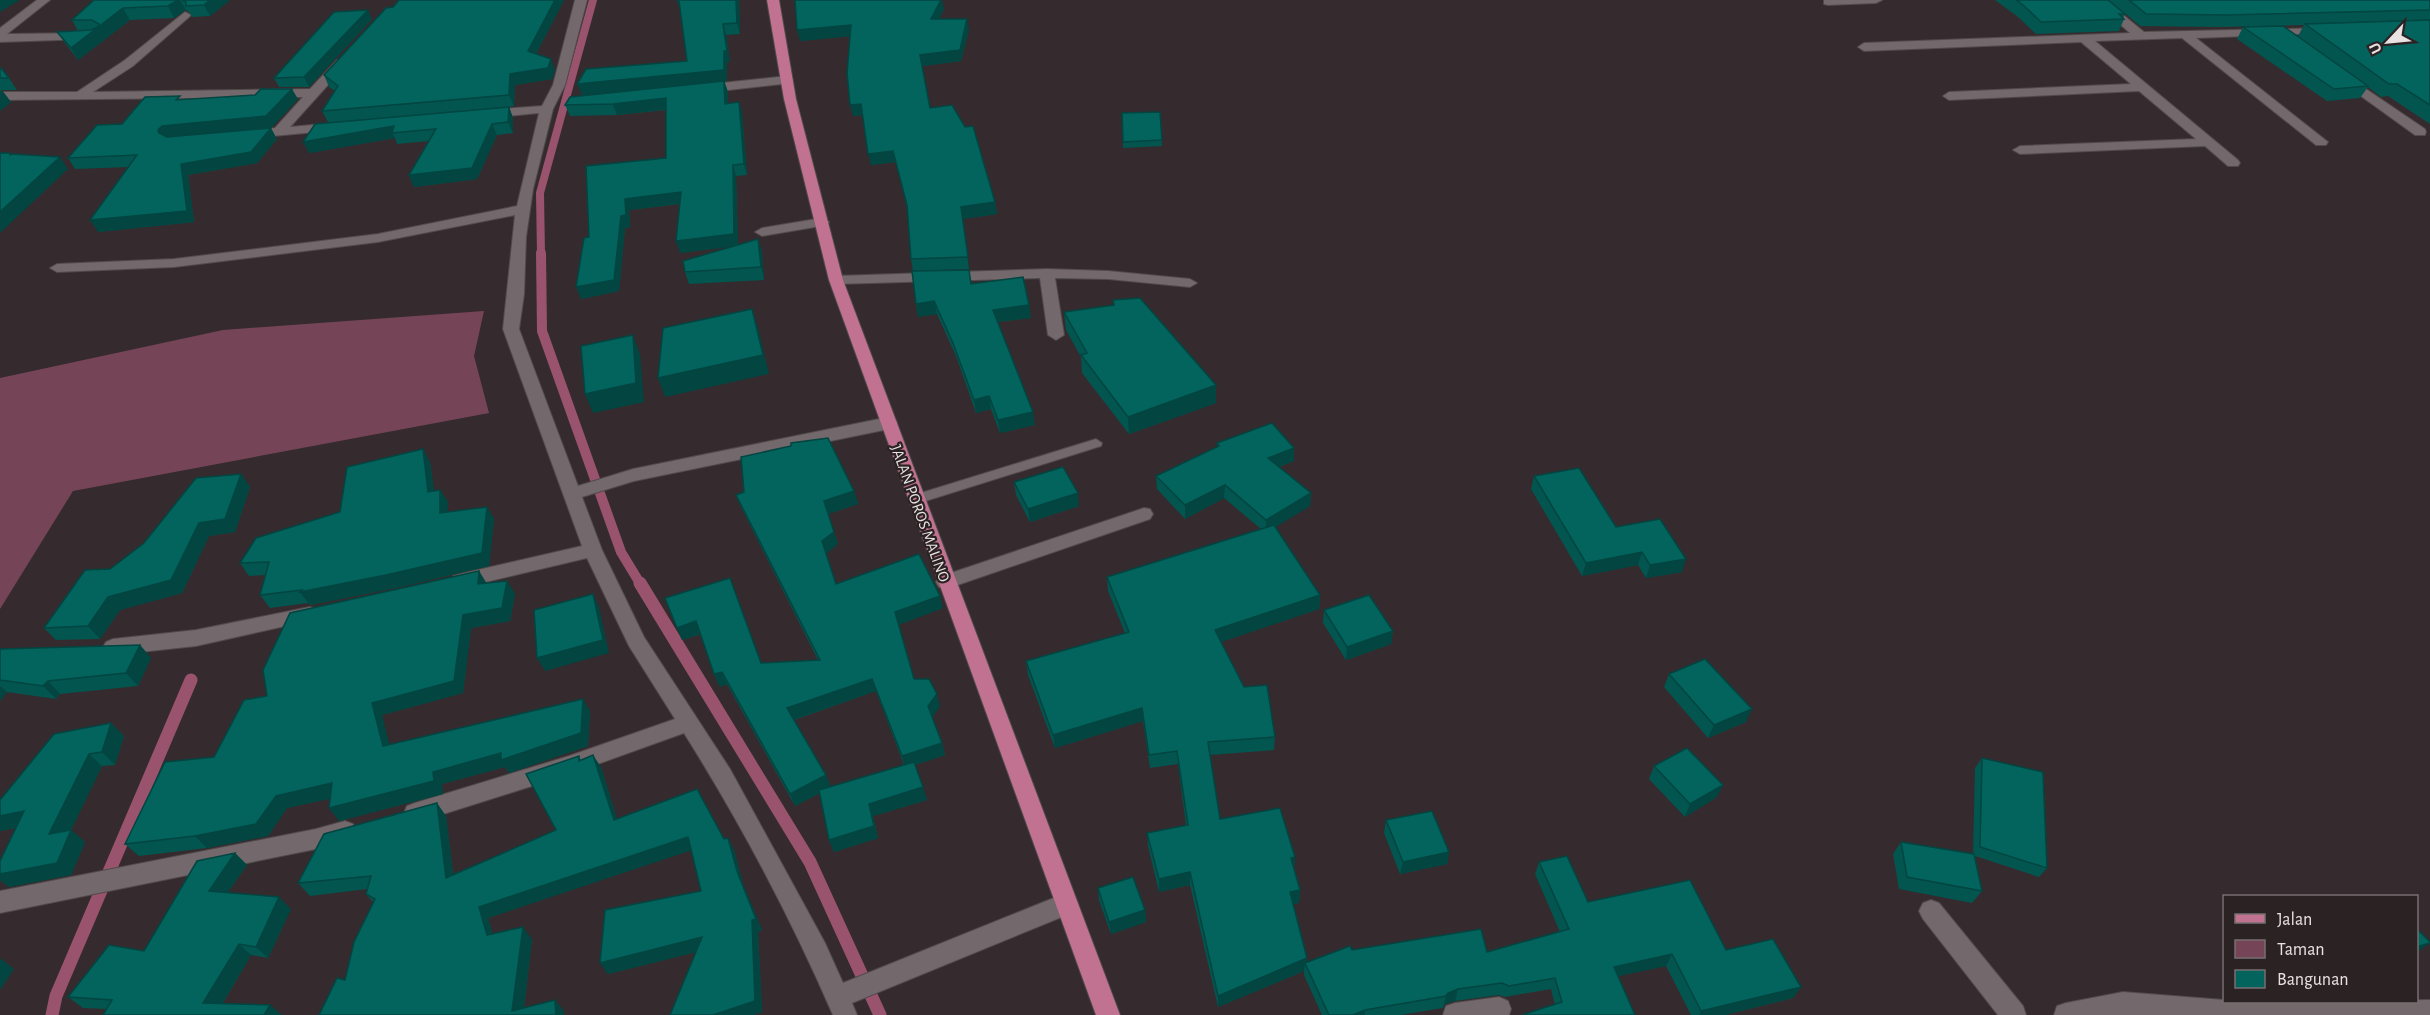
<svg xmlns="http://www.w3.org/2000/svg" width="2430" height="1015" viewBox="0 0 2430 1015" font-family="'Alegreya Sans',sans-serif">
<rect width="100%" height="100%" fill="#352b2e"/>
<path fill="#764457" d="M484 311 474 356 489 413 73 491 0 609V378L223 330Z"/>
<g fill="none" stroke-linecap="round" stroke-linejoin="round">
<path stroke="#99536d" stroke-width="8" d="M541 254 540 193 593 0"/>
<path stroke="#99536d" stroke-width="10" d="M541 253 542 331 621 552 641 585"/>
<path stroke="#99536d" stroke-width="13" d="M640 583 810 862 880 1015
M52 1015 56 996 191 680"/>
<g stroke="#514a4b" stroke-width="2">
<path id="lane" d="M1096 439 1102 443 1101 446 916 504 909 499 911 496Z"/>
</g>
<g stroke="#514a4b" stroke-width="2">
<path id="street" d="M37 0H50L7 34 85 33 91 37 89 39 0 42V28Z
M575 0H587L565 85 553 109 533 189 526 237 524 294 519 329 578 486 633 469 889 417 895 419 897 423 895 427 889 429 634 481 582 497 602 550 644 637 730 769 825 943 843 983 1066 893 1074 896 1078 904 1074 912 852 1003 857 1015H833C791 918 740 822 684 733L570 774 415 823 407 820 404 813 407 806 415 803 569 756 675 719 629 646 587 558 460 588 453 586 451 581 453 576 460 574 582 546 503 329 515 215 378 242 174 267 57 272 50 268 57 264 174 259 378 234 517 206 539 113 486 118 480 114 486 110 542 106 553 85Z
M1824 0H1882L1876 3 1828 5 1824 4Z
M2092 0H2105L2144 32 2327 28V32L2323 33 2196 38 2328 142 2326 145H2316L2182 38 2095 41 2238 160 2240 163 2238 166H2228L2205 146 2020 154 2013 150 2020 146 2196 139 2139 91 1949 100 1943 96 1949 92 2131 84 2081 42 1864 51 1858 47 1864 43 2130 33Z
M185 12 191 15 189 17 133 66 93 92 310 89 337 60H345V66L290 127 333 123 339 127 338 130 250 138 244 134 250 130 275 128 303 97 0 100V92H77L125 60Z
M2344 74 2425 129 2426 132 2425 135H2415L2340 81V75Z
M787 76 793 80 791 83 702 93 696 89 702 85Z
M822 218 829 222 827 225 762 236 755 232 762 228Z
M1047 269 1108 271 1190 279 1197 283 1190 287 1108 279 1055 278 1064 335 1056 340 1048 335 1040 278 836 284 829 280 836 276Z
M1144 508 1150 509 1153 514 1150 519 946 589 939 587 936 582 939 577Z
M310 607 317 609 320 614 317 619 196 646 113 655 106 652 103 647 106 642 113 639 196 630Z
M345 821 353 824 356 831 353 838 316 849 0 913V891L316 829Z
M1931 900 1939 903 2023 1006 2026 1015H1998L1923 919 1919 911 1923 903Z
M2123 992 2224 1000V1002L2430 1000V1015H2054L2057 1006 2066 1003Z
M1499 997 1508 1001 1511 1009 1509 1015H1443L1446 1006 1455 1003Z"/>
</g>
<g stroke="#514a4b" stroke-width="2">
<path id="primary" d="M767 0H779L796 99 843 280 1120 1015H1096L829 280 784 99Z"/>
</g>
<use href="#lane" fill="#73686b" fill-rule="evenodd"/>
<use href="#street" fill="#73686b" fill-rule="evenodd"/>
<use href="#primary" fill="#c27291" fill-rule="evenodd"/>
</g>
<path fill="#035550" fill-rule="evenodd" d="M94 0H230L210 16 192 17 189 12 186 10 174 18 130 20 78 60 65 43 57 32 78 31 72 20Z
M399 0H564L536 54 555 70 552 79 515 85 514 106 509 107 513 118V133L497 135 477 179 414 187 409 175 429 141 397 144 395 138 309 153 328 122 322 111 335 91 329 87 324 75 393 7Z
M677 0H739L740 34 726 35 730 62H727V81L582 95 687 61 681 12Z
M1995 0H2108L2125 14 2123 18 2124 19 2119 31 2036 34 2018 17Z
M2109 0H2430V124L2388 96 2381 97 2368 87 2360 98 2327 101 2237 39 2243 27 2298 36 2304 25 2220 27 2140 26Z
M944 9 939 19 969 30 961 61 922 66 930 108 995 202 997 214 963 219 969 269 913 271 911 259 907 209 896 162 871 165 863 115 853 116 850 36 800 41Z
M372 19 309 87H279L274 78Z
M0 69 9 78 17 90H1L11 102 0 111Z
M724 81 728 92V103L739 102 742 113 747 175 736 176 738 245 758 239 762 252 764 280 689 284 685 272 732 246 680 253V204L629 210 630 227 625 228 619 291 581 299 589 237 666 158V110L617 115 570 116 565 105Z
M298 99 272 127 169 137 277 139 257 163 188 175 194 222 98 232 129 167 75 169 68 158 122 124 182 100Z
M1160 112 1162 146 1123 148 1122 113Z
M971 284 1029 305 1031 318 998 322 1035 425 1000 433 991 409 976 413 956 356 937 314 918 317 916 304Z
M1064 312 1216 385V403L1129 434 1082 373 1081 357 1066 330Z
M1217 443 1294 448V461L1279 467 1311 493 1310 506 1275 527 1320 595 1319 609 1221 642 1244 687 1275 737 1274 750 1210 755 1220 819 1295 857 1294 868 1300 890 1299 903 1293 904 1307 958V963L1352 950 1487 952 1560 932 1535 874 1539 862 1588 902 1726 950 1801 987 1793 998 1725 1015H1691L1666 966 1618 976 1635 1015 1555 1005 1551 989 1505 997 1499 995 1455 1001 1445 1004 1443 1008 1400 1015H1322L1304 975V971L1218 1007 1190 885 1159 892 1148 846 1147 833 1186 825 1178 764 1150 768 1143 721 1055 748 1028 675 1026 661 1125 633 1108 591 1107 577 1261 529 1224 498 1185 519 1157 489 1156 476 1217 447Z
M430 462 434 491 440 490 448 502 447 512 487 507 494 519 489 566 395 588 310 605 308 603 270 608 260 595 266 575 249 576 240 563 340 512Z
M241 474 250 487 235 532 209 536 182 593 120 610 100 639 56 640 44 628 110 569Z
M1534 476 1616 527 1682 572 1646 578 1638 565 1582 576 1531 489Z
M1014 482 1079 506 1030 522 1016 495Z
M854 491 858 504 828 514 838 544 826 553 836 584 943 608 898 625 914 679 940 706 932 717 942 743 945 755 915 765 927 800 873 816 878 838 834 852 829 840 820 793 795 806 727 684 720 687 714 674 701 634 682 640 665 598 761 663 818 660 741 507 736 495ZM876 691 904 765 830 787 826 775 794 720Z
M479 571 486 583 507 581 515 594 510 621 471 628 463 693 382 715 389 745 590 711 588 746 509 773 505 767 442 784 443 794 339 821 330 798 287 808 268 836 207 848 139 856 125 844 214 757 267 696Z
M1324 610 1393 631 1391 644 1346 660 1323 623Z
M140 645 151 658 138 686 60 694 56 699 7 692 0 701V649Z
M1669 674 1746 722 1708 738 1664 687Z
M111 723 124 736 115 765 102 766 71 830 85 842 71 875 9 887 0 880V861L16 828 0 831Z
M579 756 581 760 601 767 617 819 724 839 728 838 734 850 743 884 762 930 758 932 762 1012 753 1015H670L696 952 608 974 600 963 701 891 691 850 488 918 492 933 532 939 524 1008 564 1011V1015L345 980 374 903 366 894 367 889 310 896 298 883 446 816 453 874 556 830Z
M1982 758 2047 868 2039 877 1975 856 1982 891 1972 903 1899 889 1893 854 1901 842 1973 854 1975 768Z
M1654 766 1717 797 1685 817 1649 779Z
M1386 820 1449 852 1447 864 1400 874 1384 833Z
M235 853 247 865 228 892 291 909 268 958 251 955 223 1003 106 1009 83 1008 68 997 144 951Z
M1098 888 1145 910 1146 922 1111 934 1099 900Z"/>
<path fill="#024541" d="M0 0H20L0 12Z
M178 0H180L186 10 174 18 168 6Z
M210 0H230L210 16 204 5Z
M555 0H564L532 61 528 51Z
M736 0H739L740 34 737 23Z
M941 0H942L944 9 933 30 931 19Z
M123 8 130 20 78 60 71 48Z
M368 10 372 19 309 87 304 77Z
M967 19 969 30 961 61 922 66 920 55Z
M723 24 726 35 730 62H727V81L582 95 577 84 724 70Z
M851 25 854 36 800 41 797 30Z
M551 59 555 70 552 79 515 85 514 106 509 95 510 74Z
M724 81 728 92V115L725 104Z
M292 89 298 99 272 127 169 137 165 141 159 133 158 130 162 126Z
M2 90 11 102 0 111V92Z
M666 98 670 109 617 115 613 104Z
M739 102 742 113 747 175 744 164Z
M861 104 863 115 853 116 850 105Z
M509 107 513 118V133L508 122Z
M492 124 497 135 477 179 414 187 409 175Z
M394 126 392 133 395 138 309 153 303 142Z
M271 128 277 139 257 163 188 175 194 222 98 232 90 220 181 164Z
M893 151 896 162 871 165 868 154Z
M60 157 68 169 0 233V212Z
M733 165 736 176 738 246 680 253 676 241Z
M681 192 685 203 629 210 630 227 625 228 619 291 581 299 576 287 621 216 625 199Z
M995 202 997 214 963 219 969 269 961 207Z
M758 239 762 252 764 280 761 267Z
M934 301 937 314 918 317 916 304Z
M1029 305 1031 318 994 322 993 310Z
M752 309 758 328 769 374 665 397 658 378Z
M633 335 640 354 644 402 593 413 585 394Z
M1216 385V403L1129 434 1128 417Z
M989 396 991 409 976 413 974 400Z
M1033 412 1035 425 1000 433 998 420Z
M1294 448V461L1267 472 1268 458Z
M423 449 430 462 436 504 428 492Z
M241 474 250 487 235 532 209 536 182 593 120 610 100 639 88 626 108 597 199 523Z
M1225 485 1224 498 1185 519V505Z
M440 490 448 502 447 525 440 513Z
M854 491 858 504 828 514 824 501Z
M1078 493 1079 506 1030 522 1028 509Z
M1311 493 1310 506 1266 533V520Z
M487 507 494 519 489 566 395 588 310 605 300 592Z
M834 532 838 544 826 554 822 541Z
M1642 552 1638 565 1582 576 1586 563Z
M1686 559 1682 572 1646 578 1650 565Z
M479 571 487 584H478Z
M507 581 515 594 510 621 471 628 463 693 382 715 393 759 383 746 372 703 463 615Z
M593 594 599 607 609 653 545 671 537 658Z
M1320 595 1319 609 1215 644V630Z
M940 596 943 608 898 625 895 612Z
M696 621 702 633 682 640 677 628Z
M1393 631 1391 644 1346 660 1347 647Z
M140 645 151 658 138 686 126 673Z
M722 672 727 684 720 687 714 674Z
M872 679 876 691 792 720 787 708Z
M48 681 60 694 56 699 43 686Z
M0 686 7 692 0 701Z
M937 694 940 706 932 718 928 706Z
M583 699 590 711 588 746 509 773 505 767 442 784 443 794 339 821 329 808 433 772Z
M1142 708 1143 721 1055 748 1053 735Z
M1752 709 1746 722 1708 738 1714 725Z
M111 723 124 736 115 765 102 752Z
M942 743 945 755 905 768 902 756Z
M89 754 102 766 71 830 85 842 71 875 9 887 0 880V874L49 834Z
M593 755 601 767 621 832 614 820Z
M826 775 831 787 795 806 790 794Z
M332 783 343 796 287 808 268 836 207 848 195 836 276 796Z
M1723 785 1717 797 1685 817 1690 804Z
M923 787 927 800 873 816 878 838 834 852 829 840 869 804Z
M437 803 446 816 455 890 446 878Z
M24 811 38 823 0 831V816Z
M688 837 695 849 488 918 496 946 487 935 479 907Z
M728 838 734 850 743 884 762 930 758 932 762 1012 753 1015H713L737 871Z
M1449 852 1447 864 1400 874 1403 862Z
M235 853 247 865 221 902 209 891Z
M1295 857 1294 870 1291 858Z
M1190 872V885L1159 892V879Z
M1300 890 1299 903 1289 905 1290 892Z
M279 897 291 909 268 958 256 947Z
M1145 910 1146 922 1111 934 1109 922Z
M523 927 532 939 523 1015 512 1011Z
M702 937 709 949 608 974 600 963Z
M2430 943 2416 953V947Z
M239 944 251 955 216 1014 203 1003Z
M1672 954 1666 966 1609 978 1614 967Z
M0 958 14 969 0 990Z
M1307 958V966L1305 963 1304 971 1218 1007V996Z
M1801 987 1793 998 1725 1015H1699L1701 1011Z
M1458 989 1455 1001 1445 1004 1443 1008 1446 996 1448 993Z
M555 1000 564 1011V1015H556Z
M270 1005 282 1015H264Z
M1365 1010V1015H1353Z"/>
<path fill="#03635d" stroke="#024541" stroke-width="1.5" d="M94 0H178L168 6 123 8 71 48 57 32 91 30 98 27 99 24 92 20H72Z
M182 0H210L204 5 186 6V2Z
M399 0H555L528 51 551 59 548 68 510 74 509 95 322 111 338 86 324 75 386 8 393 7Z
M677 0H736L737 23 723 24 727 51H724V70L577 84 586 69 687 61 679 1H677Z
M795 0H941L931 19H967L960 50 920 55 930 108 952 105 965 127 973 126 995 202 961 207 968 257 911 259 907 205 893 151 868 154 861 104 850 105 847 73 851 25 797 30Z
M2016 0H2108L2125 14H2119L2124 19 2041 22 2023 5Z
M2129 0H2430V10L2227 15 2146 14Z
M368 10 304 77 274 78 334 12Z
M2430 20V105L2397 84H2389L2305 24Z
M2283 26 2368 86 2334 89 2243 27Z
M1 68 9 78H0V69Z
M724 81 725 104 739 102 744 164 733 165 734 234 676 241 681 192 625 199 626 215 621 216 614 280 576 287 584 238 589 237 586 166 666 158V98L613 104 565 105 570 97Z
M261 89H292L266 116 162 126 158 130 159 133 167 137 271 128 251 152 181 164 187 211 90 220 137 155 68 158 97 125 122 124 145 97 180 96 176 100 255 95Z
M509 107 508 122 492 124 472 168 409 175 436 129 392 133 394 126 303 142 315 124Z
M1160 112 1162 140 1123 142 1122 113Z
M0 153H10V155L12 154 60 157 0 212Z
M758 239 761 267 685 272 683 261Z
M969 270 971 284 1023 277 1029 305 993 310 1033 412 998 420 989 396 974 400 953 343 934 301 916 304 912 271Z
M1140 298 1216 385 1128 417 1081 355 1087 353 1064 312 1114 305 1113 300Z
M752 309 763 355 658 378 663 328Z
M633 335 636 383 585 394 581 346Z
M1272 423 1294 448 1268 458 1311 493 1266 520 1225 485 1185 505 1156 476 1219 446 1217 443Z
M828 438 854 491 824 501 834 532 822 541 836 584 919 554 940 596 895 612 914 679H929L937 694 928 706 942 743 902 756 872 679 787 708 826 775 790 794 722 672 714 674 696 621 677 628 665 598 730 578 761 663 820 660 736 495 744 492 741 457 791 446V443Z
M423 449 428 492 440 490V513L487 507 482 553 386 575 300 592 302 590 260 595 269 562 240 563 256 538 340 512 347 467Z
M1063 467 1078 493 1028 509 1014 482Z
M1579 468 1616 527 1660 519 1686 559 1650 565 1642 552 1586 563 1534 476Z
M241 474 225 519 199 523 171 580 108 597 88 626 44 628 85 570 110 569 144 543 196 478Z
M1274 525 1320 595 1215 630 1244 687 1267 685 1275 737 1208 742 1220 819 1280 808 1295 857 1291 858 1300 890 1290 892 1307 958 1218 996 1190 872 1159 879 1147 833 1188 825 1177 751 1149 755 1142 708 1053 735 1026 661 1129 632 1107 577Z
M479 571 478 584 507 581 502 608 463 615 454 681 372 703 383 746 583 699 581 733 501 760V753L433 772 434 781 329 808 332 783 276 796 256 824 195 836 125 844 165 762 214 757 244 700 267 696 263 670 290 613Z
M593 594 603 640 537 658 534 610Z
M1369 595 1393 631 1347 647 1324 610Z
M140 645 126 673 48 681 43 686 0 680V649Z
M1705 659 1752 709 1714 725 1669 674Z
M111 723 102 752 89 754 49 834 71 830 57 863 0 874V861L24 811 0 816V800L54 734Z
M1687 748 1723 785 1690 804 1654 766Z
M593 755 614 820 697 789 724 839 728 838 737 871 756 919 752 920 755 1001 713 1015H670L702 937 600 963 605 910 701 891 688 837 479 907 487 935 523 927 512 1011 555 1000 556 1015H319L337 978 345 980 354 942 375 899 366 894 371 876 298 883 324 834 437 803 446 878 556 830 526 774 579 756V761Z
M1982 758 2043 772 2047 868 1980 847Z
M914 762 923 787 869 804 874 826 829 840 819 790Z
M1432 811 1449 852 1403 862 1386 820Z
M1901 842 1974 854 1982 891 1907 877Z
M235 853 209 891 279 897 256 947 239 944 203 1003 270 1005 264 1015H103L112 1000 68 997 109 945 144 951 197 861Z
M1567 856 1588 902 1690 880 1726 950 1773 939 1801 987 1701 1011 1672 954 1614 967 1635 1015H1522L1562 1002 1555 978 1509 986 1502 983 1458 989 1448 993 1446 996 1365 1010 1353 1015H1329L1305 963 1350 946 1352 950 1481 929 1487 952 1569 929 1539 862Z
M1133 877 1145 910 1109 922 1098 888Z
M2416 928 2430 942V943L2416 947Z"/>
<g text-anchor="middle" stroke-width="4.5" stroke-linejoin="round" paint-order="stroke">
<g font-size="16" fill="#e8e2e3" stroke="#2b2224">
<text transform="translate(921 513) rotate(70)" y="6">JALAN POROS MALINO</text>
</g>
</g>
<rect x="2223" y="895" width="195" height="108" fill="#2b2224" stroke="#776f70" stroke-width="1.5"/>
<rect x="2235" y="914" width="30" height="9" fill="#c27291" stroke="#776f70" stroke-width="1.5"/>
<text x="2277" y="925" font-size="18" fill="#e8e2e3">Jalan</text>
<rect x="2235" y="940" width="30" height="18" fill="#764457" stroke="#776f70" stroke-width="1.5"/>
<text x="2277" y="955" font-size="18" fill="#e8e2e3">Taman</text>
<rect x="2235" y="970" width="30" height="18" fill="#03635d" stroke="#776f70" stroke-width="1.5"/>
<text x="2277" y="985" font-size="18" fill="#e8e2e3">Bangunan</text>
<g transform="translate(2388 42) rotate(244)" stroke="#2b2224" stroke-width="4.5" paint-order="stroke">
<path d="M0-4.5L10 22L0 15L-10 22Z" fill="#e8e2e3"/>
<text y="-9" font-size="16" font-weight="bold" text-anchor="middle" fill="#e8e2e3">U</text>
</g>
</svg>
